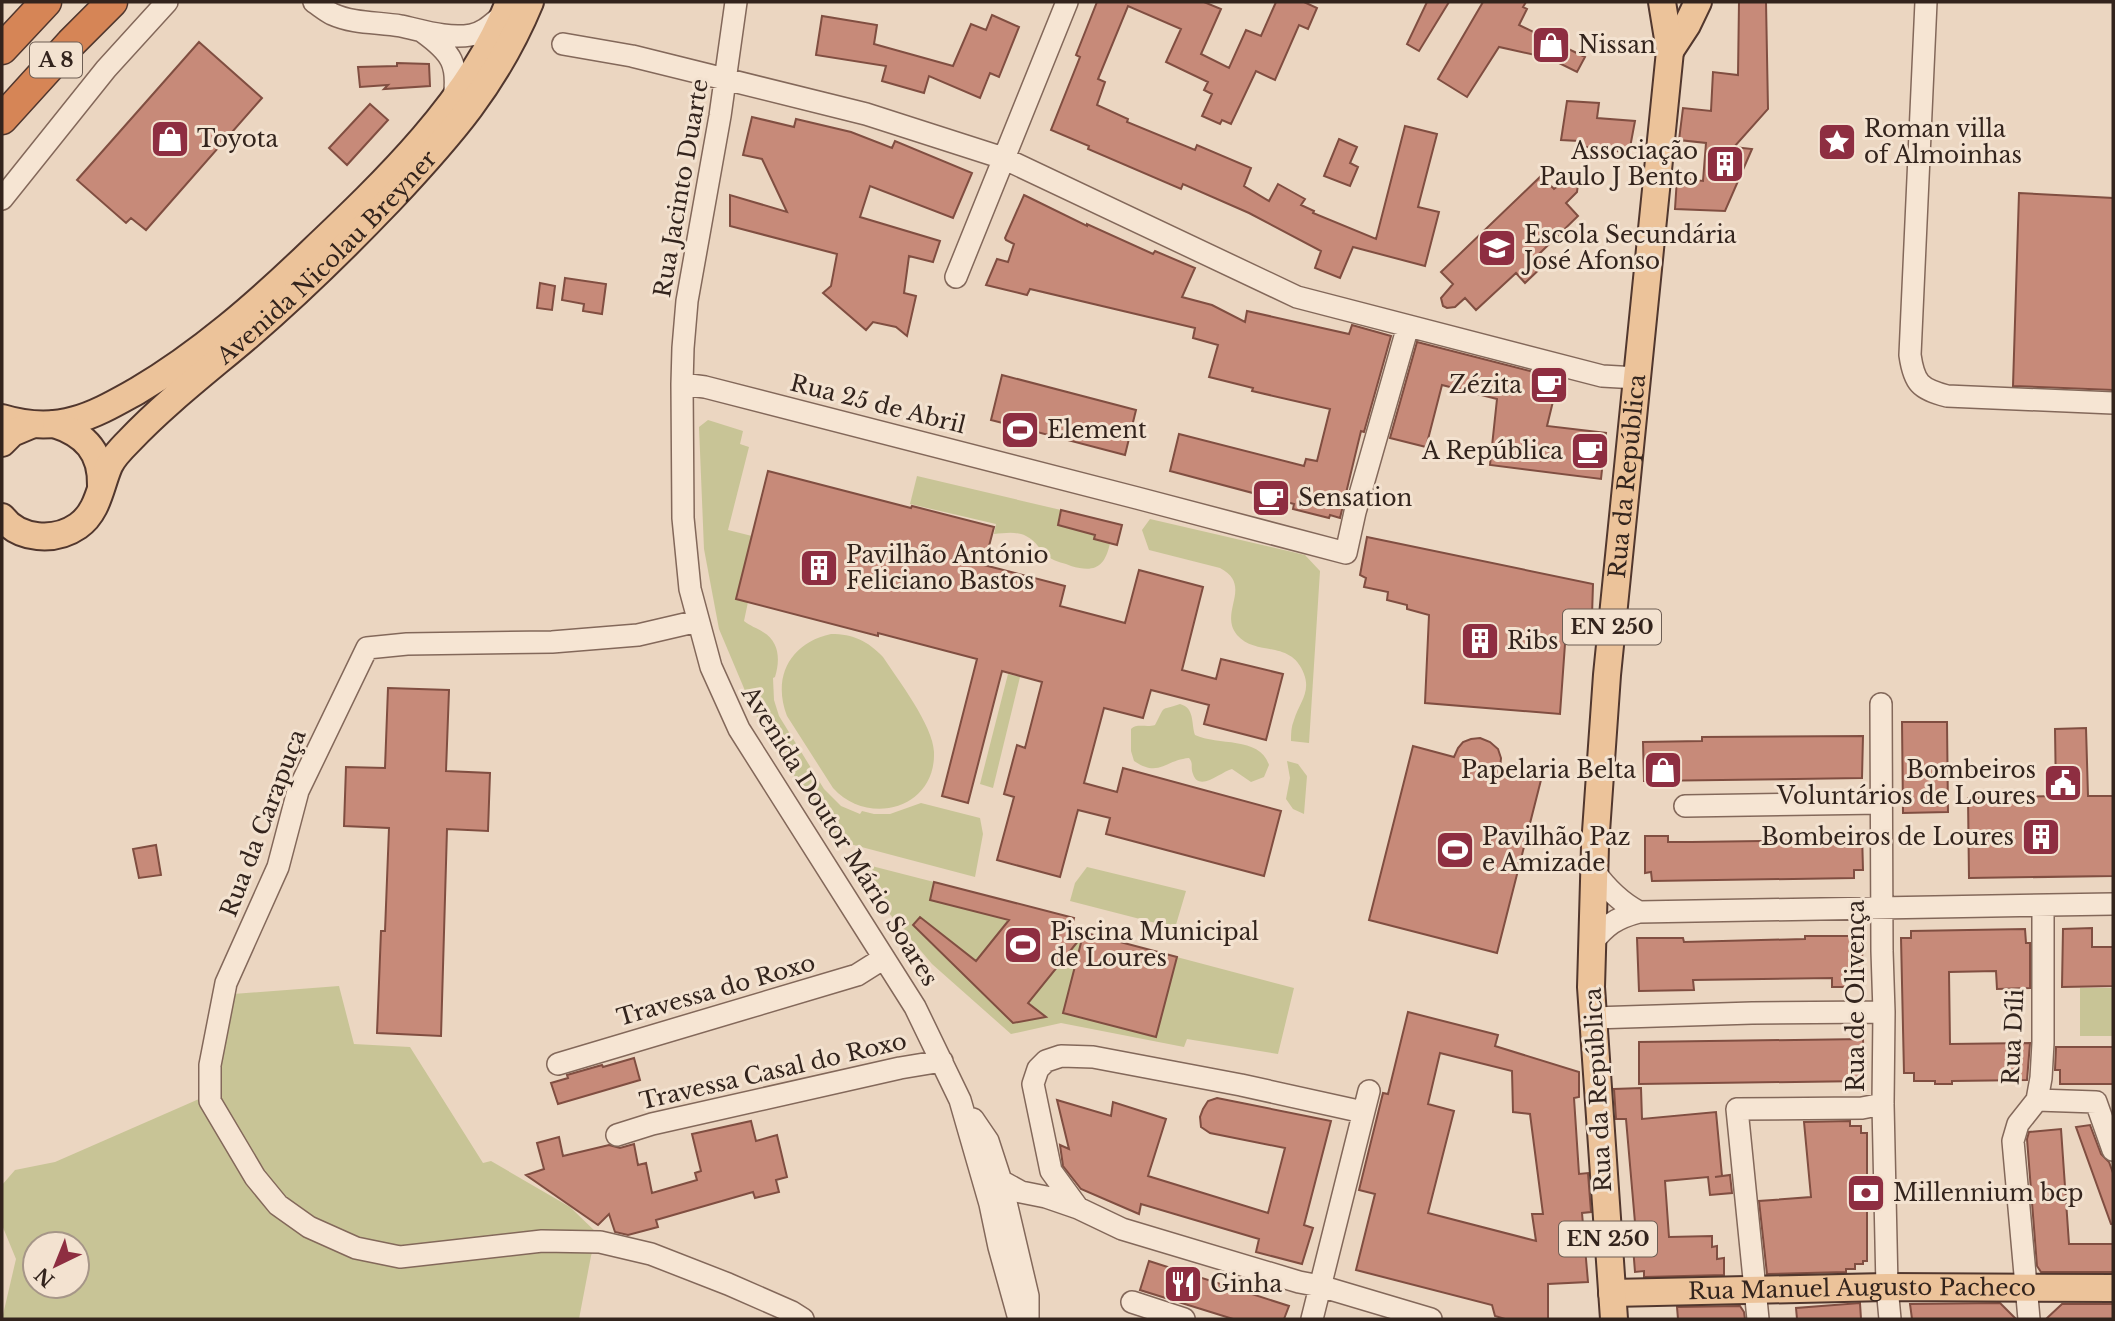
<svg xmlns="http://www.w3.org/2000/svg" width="2115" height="1321" viewBox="0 0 2115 1321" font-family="'Libre Baskerville',serif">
<rect width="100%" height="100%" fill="#ebd6c1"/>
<path fill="#c8c496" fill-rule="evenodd" d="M708 420 743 431 740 444 749 447 728 530 752 536 736 599 748 602 744 621C750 626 757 628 763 632 780 642 780 661 775 677L773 678 774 700 779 716 824 789 841 806 860 814 862 811 874 814H890L921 803 980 818 983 834 975 877 835 840 754 712 719 629 704 549 699 427Z
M917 476 1061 510 1058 525 1082 531 1087 516 1099 519 1094 539 1110 543C1105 567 1095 573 1071 566 1065 563 1056 562 1050 558 1041 553 1037 541 1026 536 1016 531 1005 533 994 534L996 524 910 504Z
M1150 519 1305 555 1320 571 1309 743 1291 741C1291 734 1291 727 1294 720 1299 703 1311 693 1304 674 1291 639 1256 657 1237 635 1218 612 1254 586 1220 568L1149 550 1142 530Z
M831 634C853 634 868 641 883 657 898 680 933 725 934 752 936 809 868 827 833 788L787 716C772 677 790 643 831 634Z
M1008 674 1020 677 993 788 980 784Z
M1180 704C1195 708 1191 723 1195 735 1218 746 1260 736 1269 765L1264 777 1251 782 1232 769C1222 771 1199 793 1193 774 1190 766 1194 764 1189 758 1165 760 1159 778 1134 761L1131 751V729C1137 723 1147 728 1155 725 1167 703 1158 712 1180 704Z
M1287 761 1298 764 1307 776 1304 814 1293 809 1286 799 1290 778Z
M856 862 1074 918 1071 929 1294 988 1278 1054 1187 1039 1184 1047 1061 1023 1011 1034 932 964 888 912Z
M1087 867 1186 891 1175 928 1070 901 1075 883Z
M339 986 354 1044 410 1047 483 1163 491 1161 570 1207 598 1234 591 1256 579 1319H2L16 1259 2 1225V1185L15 1170 55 1162 215 1092 233 994ZM35 1244H77V1286H35Z
M2080 988H2113V1036H2080Z"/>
<path fill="#c78a79" stroke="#804e41" stroke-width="2" fill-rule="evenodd" d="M1097 2H1204L1221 9 1201 54 1229 68 1246 30 1261 36 1276 2H1304L1317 8 1308 29 1299 25 1275 80 1256 71 1231 124 1222 120 1220 124 1202 116 1212 94 1204 90 1208 82 1166 62 1181 29 1128 6 1098 79 1105 82 1097 105 1128 119 1127 122 1195 150 1197 145 1251 168 1244 186 1269 201 1278 184 1305 199 1301 205 1314 211 1313 213 1376 239 1405 126 1437 134 1418 207 1439 212 1425 266 1353 247 1340 278 1315 268 1321 251 1249 213 1183 184 1181 189 1088 149 1089 146 1051 130 1080 57 1076 55Z
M1427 2H1449L1419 51 1407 44Z
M1483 2H1526L1523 7 1527 9 1519 25 1585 57 1577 72 1549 58 1499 47 1467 97 1438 79Z
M1739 2H1766L1768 109 1734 147 1752 149 1725 211 1675 209 1677 178 1703 181 1706 143 1679 140 1683 108 1711 111 1713 72 1738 75Z
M992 15 1019 27 999 77 990 73 980 98 929 76 924 93 882 81 886 66 816 55 822 16 877 25 874 44 953 66 971 24 986 30Z
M199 42 262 98 146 230 131 218 126 223 77 180Z
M397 63 429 64 430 86 384 89 388 85 360 87 358 67 397 66Z
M1567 101 1599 103 1597 118 1635 121 1629 153 1579 146V141L1561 140Z
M370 104 388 120 347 165 329 148Z
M752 117 794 127 796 119 851 132 892 148 895 141 972 173 953 218 870 186 860 217 940 241 933 262 909 256 904 293 916 296 907 336 896 327 873 322 866 330 823 293 831 286 837 254 730 226V195L787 212 762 159 743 155Z
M1339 139 1357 147 1350 163 1358 167 1350 186 1324 176Z
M1541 176 1554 189 1568 178 1576 181 1578 184 1577 192 1566 203 1578 216 1539 254 1547 262 1525 283 1516 273 1476 310 1465 298 1455 307 1447 308 1443 306 1441 298 1453 284 1441 272Z
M2019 193 2113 198V390L2013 386Z
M1024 195 1087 226V224L1153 254 1155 251 1195 268 1182 297 1212 305 1245 322 1247 311 1349 334 1352 325 1391 336 1364 432 1361 431 1340 518 1330 515 1329 518 1293 509 1294 504 1170 471 1179 434 1304 466 1306 459 1317 461 1330 409 1252 391 1253 388 1209 377 1218 345 1193 338 1195 328 1030 289 1027 295 986 285 997 259 1008 262 1014 244 1006 240 1005 238Z
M565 278 606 284 602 314 583 311 584 304 562 300Z
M540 283 555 286 552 310 537 308Z
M1417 342 1538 373 1537 376 1558 381 1547 426 1606 433 1601 479 1490 465 1497 399 1442 385 1426 447 1390 438Z
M1002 375 1136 410 1125 455 991 420Z
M768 471 911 508 912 506 994 527 984 565 1065 586 1060 606 1125 623 1139 570 1203 587 1182 670 1216 679 1221 659 1283 674 1266 740 1204 724 1209 705 1151 690 1143 718 1104 708 1084 783 1117 792 1123 768 1281 811 1264 876 1106 834 1110 818 1078 810 1060 877 997 860 1014 797 1004 794 1017 745 1025 748 1042 682 1002 671 968 803 942 796 977 659 878 633V636L736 599Z
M1061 510 1122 525 1117 545 1094 539 1095 535 1058 525Z
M1367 537 1593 584 1592 616H1567L1560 714 1425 703 1429 615 1407 609V605L1387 600 1388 592 1364 587 1366 578 1360 575Z
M388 688 449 690 446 771 490 773 488 831 447 829 441 1036 377 1033 381 931H385L389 828 344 826 346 767 385 768Z
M1902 722H1947L1948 812 1903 813Z
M2086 728 2088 796H2113V876L1969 878 1968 798 2056 796 2055 729Z
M1863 736 1862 778 1644 781 1643 742 1702 741V737Z
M1480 738 1490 742 1498 749 1501 758 1500 769 1541 780 1497 953 1369 920 1413 746 1454 757 1458 748 1463 742 1471 739Z
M1835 833H1862L1863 870H1854V878L1652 881 1651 872 1645 873V836H1668V842H1691L1835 840Z
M156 845 161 875 139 878 133 849Z
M934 882 1074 918 1071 929 1177 957 1156 1037 1063 1013 1083 935 1028 1003 1046 1017 1013 1023 913 925 920 917 976 961 1009 920 930 900Z
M2092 928V947H2113V986L2062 987 2063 929Z
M2025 929 2026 943H2030V988L1997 989 1996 971 1949 972 1950 1044 2030 1043 2027 1080 1952 1081V1084H1935V1081H1914V1073H1904L1901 938H1911V931Z
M1805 936H1856V946H1862L1863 984H1850V987H1832V978L1693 980 1694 990 1639 991 1637 938H1683L1684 942 1805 939Z
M1408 1012 1498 1035 1495 1046 1579 1072V1097L1574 1098 1579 1174 1588 1173 1591 1212 1582 1213 1588 1282 1548 1284V1319H1505L1495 1316 1492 1305 1356 1270 1375 1194 1359 1190 1383 1093 1388 1094ZM1440 1053 1512 1071 1513 1112 1530 1114 1543 1214H1532L1536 1241 1428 1213 1454 1111 1428 1104Z
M1863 1039 1864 1081 1639 1084V1042Z
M2056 1047H2113V1084H2060V1070H2055Z
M634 1058 640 1080 558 1104 551 1083 568 1078 567 1075 602 1065 603 1067Z
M1641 1088 1642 1119 1716 1112 1722 1176 1715 1177 1730 1175 1732 1193 1710 1195 1708 1177 1665 1181 1669 1237 1712 1236V1247L1717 1246V1259L1724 1258V1275L1644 1277V1271L1635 1272 1632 1234H1636L1626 1119H1616L1614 1089Z
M1217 1098 1331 1121 1304 1225 1313 1228 1302 1264 1256 1252 1259 1239 1141 1204 1139 1214 1081 1189 1063 1166 1060 1145 1069 1149 1057 1100 1111 1116 1113 1102 1166 1119 1148 1176 1268 1213 1285 1148 1210 1133 1201 1127 1200 1117 1203 1109 1208 1101Z
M751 1121 756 1141 777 1135 787 1177 776 1180 779 1192 755 1198 753 1192 656 1220 658 1227 628 1235 615 1232 609 1214 598 1225 526 1175 544 1169 537 1143 559 1137 563 1156 609 1145 620 1148 634 1144 638 1165 646 1163 652 1193 697 1180 695 1173 701 1171 692 1134Z
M1850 1121V1126H1861V1133H1867V1261H1863V1264H1855V1269H1846V1272L1767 1274 1759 1201 1811 1197 1804 1122Z
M2090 1125 2101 1154 2109 1162 2113 1173V1224H2111L2076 1127Z
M2061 1129 2069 1244H2113V1272H2041L2037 1266 2027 1139 2029 1132Z
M1149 1261 1289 1306 1284 1319H1233L1140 1290Z
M1860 1303 1861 1319H1797L1796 1308Z
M2000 1303 2016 1319H1912L1910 1304Z
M2062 1304H2113V1319H2046Z
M1740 1306 1744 1312 1745 1319H1678L1677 1307Z"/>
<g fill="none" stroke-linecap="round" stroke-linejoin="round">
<g stroke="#83685a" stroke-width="24">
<path id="minor" d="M314 2C320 6 326 11 332 14 354 24 378 22 401 26 424 31 448 39 471 35 484 33 493 23 503 15
M736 2 720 116 687 301 683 348 682 384 683 518 690 589 711 667 739 729 915 1007 960 1100 990 1204 999 1247 1019 1319
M1926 2 1910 355C1914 383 1920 389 1947 396L2113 403
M423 32C452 53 459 64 454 100
M563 44 632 56 866 114 1003 158 1297 297 1602 376 1637 378
M2 199 106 69 167 2
M956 277 1067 2
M682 384 705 387 1137 498 1346 553 1355 512 1408 326
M698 621 638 635 552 642 407 644 367 648 298 791 278 867 226 983 210 1065V1101L255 1177 278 1205 309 1227 356 1248 400 1257 542 1241 600 1242 651 1254 728 1284 792 1312 803 1319
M1881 704 1882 951 1884 1012 1883 1104 1887 1287 1890 1319
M1685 806 1882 803
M1594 871C1607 889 1620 902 1639 912L2113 904
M1591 944C1606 925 1616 918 1639 912
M1593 1018 1752 1013 1884 1012
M558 1064 857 975 884 958
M2037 1100 2096 1102 2113 1150
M973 1119 988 1141 1001 1181 1028 1296V1318
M617 1135 652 1124 900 1068 942 1061
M1001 1181 1021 1192 1046 1197 1078 1208 1122 1229 1299 1282 1320 1286 1431 1319
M1078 1208 1051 1171 1033 1084 1038 1069 1046 1061 1061 1056 1093 1057 1241 1085 1363 1112
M1132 1302 1184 1319
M1312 1319 1369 1091
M1758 1319 1737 1109 1862 1108 1883 1104
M2029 1319 2013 1141 2018 1124 2037 1100 2041 1078 2043 1043V906"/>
</g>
<g stroke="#51372e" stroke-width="30">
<g id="major">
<path d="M1670 51 1687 25 1698 2"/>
<path d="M2 418C25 425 51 427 75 420 97 414 117 402 137 391 201 353 257 304 310 253 383 184 474 97 509 2"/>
<path d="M54 424C85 434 102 452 101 486"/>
<path d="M2 443 12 433 31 425"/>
<path id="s1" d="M2 517C19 540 55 542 78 526 98 512 100 487 109 466 113 457 122 448 129 441 165 403 208 370 248 336 298 293 345 247 390 200 450 136 496 84 530 2"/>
<path id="s2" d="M1612 1293 1887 1287 2113 1288"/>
<path id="s3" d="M1614 1319 1591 987 1595 846 1607 675 1670 51 1662 2"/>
</g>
</g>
<g stroke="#51372e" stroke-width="33">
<path id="highway" d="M2 49 46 2
M2 119 71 43 112 2"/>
</g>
<use href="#minor" stroke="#f6e5d3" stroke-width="21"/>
<use href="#major" stroke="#ecc39a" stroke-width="26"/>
<use href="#highway" stroke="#d68556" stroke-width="30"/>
</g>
<defs>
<g id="shop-square" transform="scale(2.0125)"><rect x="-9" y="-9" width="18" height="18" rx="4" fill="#8e2e41" stroke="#f3e2d0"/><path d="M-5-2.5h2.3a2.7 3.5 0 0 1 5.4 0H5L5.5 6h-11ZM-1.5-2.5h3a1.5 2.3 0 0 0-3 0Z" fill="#fff"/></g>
<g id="sight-square" transform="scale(2.0125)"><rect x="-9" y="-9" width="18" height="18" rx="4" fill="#8e2e41" stroke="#f3e2d0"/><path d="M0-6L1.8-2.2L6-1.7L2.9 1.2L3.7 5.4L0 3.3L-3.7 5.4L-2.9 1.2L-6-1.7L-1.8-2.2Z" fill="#fff"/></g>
<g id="building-square" transform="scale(2.0125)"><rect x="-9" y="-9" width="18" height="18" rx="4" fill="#8e2e41" stroke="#f3e2d0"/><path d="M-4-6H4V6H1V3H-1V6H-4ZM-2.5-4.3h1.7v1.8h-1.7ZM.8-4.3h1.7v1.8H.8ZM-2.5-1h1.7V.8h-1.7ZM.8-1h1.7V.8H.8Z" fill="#fff"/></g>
<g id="school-square" transform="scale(2.0125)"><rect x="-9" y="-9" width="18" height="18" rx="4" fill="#8e2e41" stroke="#f3e2d0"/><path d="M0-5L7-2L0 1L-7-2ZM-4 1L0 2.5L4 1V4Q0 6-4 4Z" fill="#fff"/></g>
<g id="cafe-square" transform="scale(2.0125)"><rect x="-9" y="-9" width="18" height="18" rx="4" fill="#8e2e41" stroke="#f3e2d0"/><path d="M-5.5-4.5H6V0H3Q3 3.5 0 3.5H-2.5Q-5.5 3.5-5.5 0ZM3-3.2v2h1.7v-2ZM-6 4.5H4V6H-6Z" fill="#fff"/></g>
<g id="stadium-square" transform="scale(2.0125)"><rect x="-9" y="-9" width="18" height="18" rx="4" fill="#8e2e41" stroke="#f3e2d0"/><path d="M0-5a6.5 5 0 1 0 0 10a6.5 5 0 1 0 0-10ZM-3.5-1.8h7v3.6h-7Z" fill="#fff"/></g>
<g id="civic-square" transform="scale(2.0125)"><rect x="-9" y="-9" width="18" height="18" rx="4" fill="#8e2e41" stroke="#f3e2d0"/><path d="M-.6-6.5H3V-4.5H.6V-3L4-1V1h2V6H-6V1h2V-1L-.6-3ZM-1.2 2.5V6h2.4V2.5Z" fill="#fff"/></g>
<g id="bank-square" transform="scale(2.0125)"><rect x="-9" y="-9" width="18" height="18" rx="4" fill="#8e2e41" stroke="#f3e2d0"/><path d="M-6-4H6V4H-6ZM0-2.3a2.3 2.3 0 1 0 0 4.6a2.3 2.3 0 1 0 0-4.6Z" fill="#fff"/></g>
<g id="restaurant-square" transform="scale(2.0125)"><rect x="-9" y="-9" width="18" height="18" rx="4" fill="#8e2e41" stroke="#f3e2d0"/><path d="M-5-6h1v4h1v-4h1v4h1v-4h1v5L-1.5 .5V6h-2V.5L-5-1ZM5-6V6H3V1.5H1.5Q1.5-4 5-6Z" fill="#fff"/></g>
</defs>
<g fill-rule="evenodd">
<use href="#shop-square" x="1551" y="45"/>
<use href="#shop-square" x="170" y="139"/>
<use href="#sight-square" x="1837" y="142"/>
<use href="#building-square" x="1725" y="164"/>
<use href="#school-square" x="1497" y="248"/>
<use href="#cafe-square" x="1549" y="385"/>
<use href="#stadium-square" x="1020" y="430"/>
<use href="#cafe-square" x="1590" y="451"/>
<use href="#cafe-square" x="1271" y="498"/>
<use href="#building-square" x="819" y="568"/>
<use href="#building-square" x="1480" y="641"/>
<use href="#shop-square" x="1663" y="770"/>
<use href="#civic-square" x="2063" y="783"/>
<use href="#building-square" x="2041" y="837"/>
<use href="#stadium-square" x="1455" y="850"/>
<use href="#stadium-square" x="1023" y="945"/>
<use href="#bank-square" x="1866" y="1193"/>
<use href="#restaurant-square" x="1183" y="1284"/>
</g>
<g text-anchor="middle" stroke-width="6" stroke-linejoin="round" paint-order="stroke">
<g fill="#f3e2d0" stroke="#6d5d53" stroke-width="2">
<rect x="30" y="42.5" width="52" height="35" rx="5"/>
<rect x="1563" y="609.5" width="98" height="35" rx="5"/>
<rect x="1559" y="1221.5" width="98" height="35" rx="5"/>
</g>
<g font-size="21" font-weight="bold" fill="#33241d">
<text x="56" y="67">A 8</text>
<text x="1612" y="634">EN 250</text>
<text x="1608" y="1246">EN 250</text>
</g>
<g font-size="23" fill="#33241d" stroke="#f3e2d0" text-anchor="start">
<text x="1578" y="53">Nissan</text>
<text x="1864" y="137">Roman villa<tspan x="1864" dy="26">of Almoinhas</tspan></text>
<text x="197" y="147">Toyota</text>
<text x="1698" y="159" text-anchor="end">Associação<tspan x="1698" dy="26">Paulo J Bento</tspan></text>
<text x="1524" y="243">Escola Secundária<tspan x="1524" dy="26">José Afonso</tspan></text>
<text x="1522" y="393" text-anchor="end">Zézita</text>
<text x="1047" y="438">Element</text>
<text x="1563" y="459" text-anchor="end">A República</text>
<text x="1298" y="506">Sensation</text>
<text x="846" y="563">Pavilhão António<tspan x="846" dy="26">Feliciano Bastos</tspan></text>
<text x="1507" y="649">Ribs</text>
<text x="1636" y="778" text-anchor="end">Papelaria Belta</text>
<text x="2036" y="778" text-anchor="end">Bombeiros<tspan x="2036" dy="26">Voluntários de Loures</tspan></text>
<text x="1482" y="845">Pavilhão Paz<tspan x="1482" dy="26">e Amizade</tspan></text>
<text x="2014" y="845" text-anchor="end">Bombeiros de Loures</text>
<text x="1050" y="940">Piscina Municipal<tspan x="1050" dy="26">de Loures</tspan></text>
<text x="1893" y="1201">Millennium bcp</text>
<text x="1210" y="1292">Ginha</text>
</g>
<g font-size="23" fill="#33241d" stroke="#f3e2d0">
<text transform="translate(681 188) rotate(-80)" y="8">Rua Jacinto Duarte</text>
<text dy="8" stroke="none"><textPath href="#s1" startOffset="455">Avenida Nicolau Breyner</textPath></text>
<text transform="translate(878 404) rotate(14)" y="8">Rua 25 de Abril</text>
<text dy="8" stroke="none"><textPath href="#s3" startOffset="845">Rua da República</textPath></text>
<text transform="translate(263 823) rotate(-69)" y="8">Rua da Carapuça</text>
<text transform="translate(840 836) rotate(58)" y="8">Avenida Doutor Mário Soares</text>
<text transform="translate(716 990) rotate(-16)" y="8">Travessa do Roxo</text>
<text transform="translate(1856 996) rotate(-90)" y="8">Rua de Olivença</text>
<text transform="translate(2013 1037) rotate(-87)" y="8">Rua Díli</text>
<text transform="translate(773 1071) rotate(-13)" y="8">Travessa Casal do Roxo</text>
<text transform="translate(1598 1090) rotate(-93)" y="8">Rua da República</text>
<text dy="8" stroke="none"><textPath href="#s2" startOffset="250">Rua Manuel Augusto Pacheco</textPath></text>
</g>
</g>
<rect width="2115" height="1321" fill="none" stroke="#33241d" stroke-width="7"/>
<g transform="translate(56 1265) rotate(223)"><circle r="33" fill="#f3e2d0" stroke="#a69688" stroke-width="2"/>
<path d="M0-5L12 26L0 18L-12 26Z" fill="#8e2e41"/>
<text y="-10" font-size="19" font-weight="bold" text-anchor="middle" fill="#33241d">N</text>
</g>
</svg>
